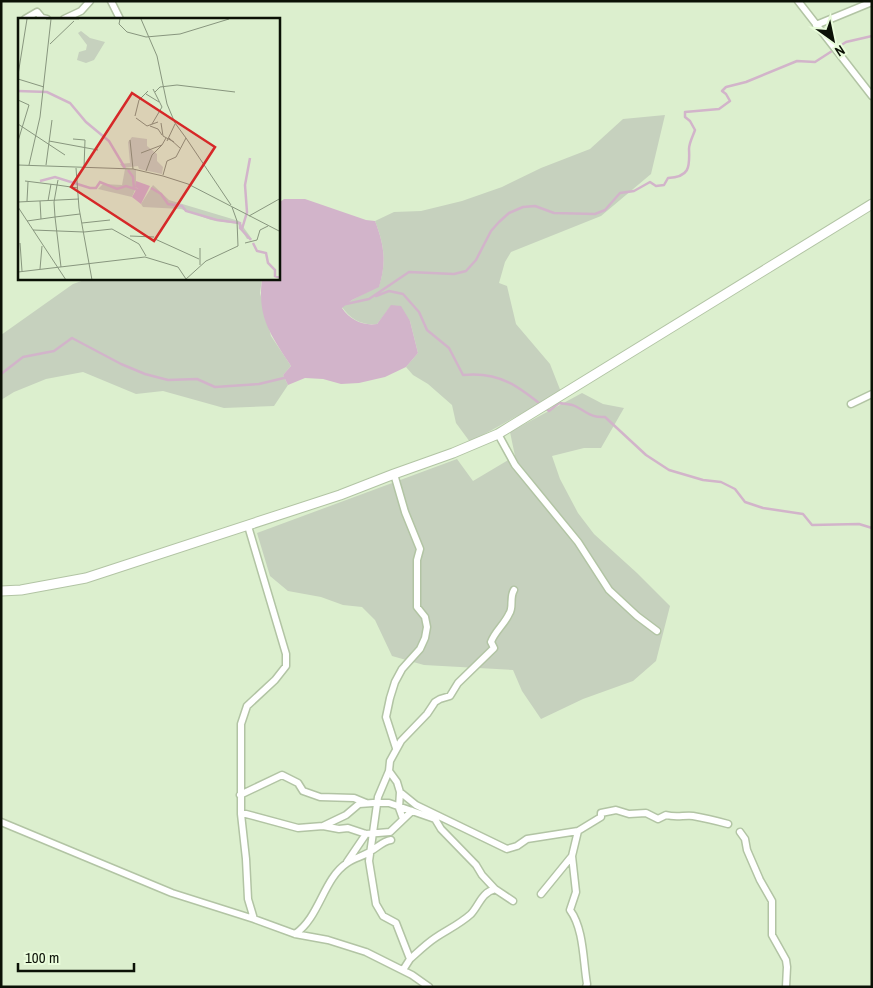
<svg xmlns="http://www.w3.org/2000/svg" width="873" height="988" viewBox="0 0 873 988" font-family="'Archivo Narrow',sans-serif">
<rect width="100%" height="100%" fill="#dcefce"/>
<path fill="#c6d1be" d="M665 115 651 174 601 216 511 252 505 262 499 283 507 286 516 324 550 364 561 392 470 442 456 423 452 405 428 384 413 375 406 367 418 353 410 321 391 306 377 324C363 326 350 319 342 307L352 300 379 286C387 262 384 244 375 221L394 212 421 211 462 201 502 187 541 168 590 149 623 119Z
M87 279H262L260 293 271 336 291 366 283 375 288 385 274 406 224 408 163 391 136 394 83 372 46 379 14 392 1 400V335L73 284Z
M582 393 603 404 624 408 601 448H584L552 456 560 479 578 513 594 534 637 573 670 606 656 661 633 681 583 699 541 719 522 691 513 670 424 665 392 656 375 620 362 607 343 605 321 597 288 591 270 576 257 533 457 459 473 481 515 456 510 432Z"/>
<path fill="#d2b4ca" d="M284 199H305L366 220 375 221C384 244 387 262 379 287L352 300 342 308C350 320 363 326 377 324L391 305 401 306 410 321 418 353 406 367 385 377 359 383 341 384 323 379 305 378 288 385 283 375 291 366C271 335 257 318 262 279H279V203Z"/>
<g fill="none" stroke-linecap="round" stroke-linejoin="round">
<path stroke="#d2b4ca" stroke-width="2.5" d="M376 296 389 291 403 294 419 312 427 330 449 348 463 375C501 371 521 388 549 411L559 403C564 404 571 404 575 406 587 412 591 418 605 417L646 455 669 470 703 480 721 482 735 489 745 502 763 508 803 514 812 525 859 524 872 528
M346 304 369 299 409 272 454 274 466 271 476 260 491 231 499 222 509 213 523 207 535 206 554 213 595 214 605 210 620 193 634 191 650 182 656 186 664 185 668 178C689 177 690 168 689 149 689 143 693 136 695 130L690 121 685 117V112L719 109 730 101 726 94 722 91 726 87 746 82 797 61 815 62 846 42 872 36
M1 374 23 357 54 351 72 338 121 364 145 374 168 380 197 379 215 387 259 384 288 377"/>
<g stroke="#b2c4a4" stroke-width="9">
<path id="minor" d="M111 1 120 19
M798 1 872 96
M25 19 37 12 42 18 47 19
M64 19 81 11 90 1
M816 25 872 2
M851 404 872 394
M498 434 515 465 578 542 609 590 637 616 657 631
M394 474 405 512 420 549 417 560V607L425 617 427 627 425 638 420 649 402 669 395 682 390 698 386 717 396 748
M248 526 286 654V666L275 680 247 706 241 724V814L246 859 248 899 254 919 295 934 328 940 366 952 412 975 429 987
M389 771 378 797 369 861 376 904 383 916 396 923 410 959 403 970
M400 792 416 805 507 849 517 846 527 839 578 831
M240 795 282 775 298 783 303 791 320 797 354 798 366 803
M241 814H246L298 828 323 826 339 829 348 828 366 834 390 832 412 811
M403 819 399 808 400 792 397 782 389 771 390 761 401 741 427 714 435 702 440 699 450 696 458 683 494 648 491 642C495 631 504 625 509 614 514 607 509 598 514 590
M1 822 172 893 254 919
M323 826 346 815 359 804 373 803H389L435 819 441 829 476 865 482 875 495 889 513 901
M740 832 745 839 747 850 760 880 772 901V935L786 960 787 967 786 987
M572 856 576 892 570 910C584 929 583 961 587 984L586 987
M347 862 366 834
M541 894 572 856 578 831 601 817V813L616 810 629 814 646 813 658 819 666 815C676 818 684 815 693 816 705 818 717 821 728 824
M295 934C320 917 323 879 347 863 354 858 364 856 371 851 378 847 383 841 391 840
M410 959C418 952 426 944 435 938 447 930 460 924 471 914 480 904 481 893 495 889"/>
</g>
<g stroke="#b2c4a4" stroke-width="11">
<path id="secondary" d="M1 591 21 590 86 578 340 495 394 474 453 453 498 434 872 204"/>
</g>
<use href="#minor" stroke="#fff" stroke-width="6"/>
<use href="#secondary" stroke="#fff" stroke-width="9"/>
</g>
<g transform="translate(18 18)">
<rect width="262" height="262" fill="#dcefce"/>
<path d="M63 13 72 20 87 24 76 42 68 45 59 42 61 34 68 32 69 27 60 15ZM114 119 129 121V128L139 136V143L145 149 144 156 121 151 120 148 105 150 102 146 112 145 110 124ZM107 151 118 152V170L122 172H117L114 179 80 171 85 166 104 167ZM135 167 151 182 221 203 234 221H229L220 206 193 202 163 191 125 189 123 186Z" fill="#c6d1be"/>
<path d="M118 163 132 168 123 186 114 179 118 172H122L117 169Z" fill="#d2b4ca"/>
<path fill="none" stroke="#d2b4ca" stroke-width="2.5" d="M0 73 29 74 52 85 68 104 91 123 107 150M110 152 115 159 116 171M22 163 37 159 72 170H78L82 164 99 171 108 168 123 173M133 170 143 176 150 186 164 188 168 193 199 202 222 205V210L233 222M224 211 229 194 227 167 232 140M235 225 239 233 248 235 250 245 257 252V258L263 260"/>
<path fill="none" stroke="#88967e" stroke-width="1" d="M28 1H61M102 1 101 6 109 14 128 19 162 16 211 1M123 1 139 38 149 86 157 105 168 120 158 139 149 143 145 157M32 26 56 3M0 57 9 1M0 61 26 69M137 74 142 69 159 67 217 74M128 76 141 84M0 82 11 87 0 123M117 98 121 82 130 73M118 100 129 108 140 104M143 105 145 118 156 124M0 106 47 137M134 106 144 89 135 71M132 108 140 111 144 117M151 120 163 131M168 120 213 187M55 121 67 122 66 150M112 122 115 151M31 123 80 132M149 123 157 106M123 135 144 127 148 120M0 147 115 151 145 158 170 166 263 214M11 147 22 99 33 1M28 147 34 102M58 150 61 190 74 262M128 153 134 137 144 127M7 163 39 167 40 162M60 170 39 167 36 184 37 199 62 196M9 183 10 164M22 183 23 201M30 183 33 166M0 184 61 181M0 189 48 262M231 198 263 180M9 203 37 199 43 249M64 205 92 202M15 212 66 214 94 211 121 226 128 238M112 218 136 219M137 221 181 241M2 225 4 253M227 225 239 222 242 212 250 208M182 247V230M22 251 24 228M0 254 127 239 160 249 168 261M167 262 188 243 220 228 219 203 214 189"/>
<path fill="#d62828" fill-opacity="0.15" stroke="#d62828" stroke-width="2.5" d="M114 75 197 129 136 223 53 169Z"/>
<rect width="262" height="262" fill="none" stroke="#0b1106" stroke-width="2.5"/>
</g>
<rect width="873" height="988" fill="none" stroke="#0b1106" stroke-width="5"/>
<g transform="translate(833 40) rotate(147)" stroke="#e9fcdb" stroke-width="4" paint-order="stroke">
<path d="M0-4L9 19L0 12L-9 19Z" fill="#0b1106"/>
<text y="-8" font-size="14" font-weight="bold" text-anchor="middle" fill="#0b1106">N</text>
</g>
<path d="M18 963v8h116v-8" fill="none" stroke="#0b1106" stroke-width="2.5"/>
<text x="25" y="963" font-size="15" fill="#0b1106" stroke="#e9fcdb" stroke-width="4" paint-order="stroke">100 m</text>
</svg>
